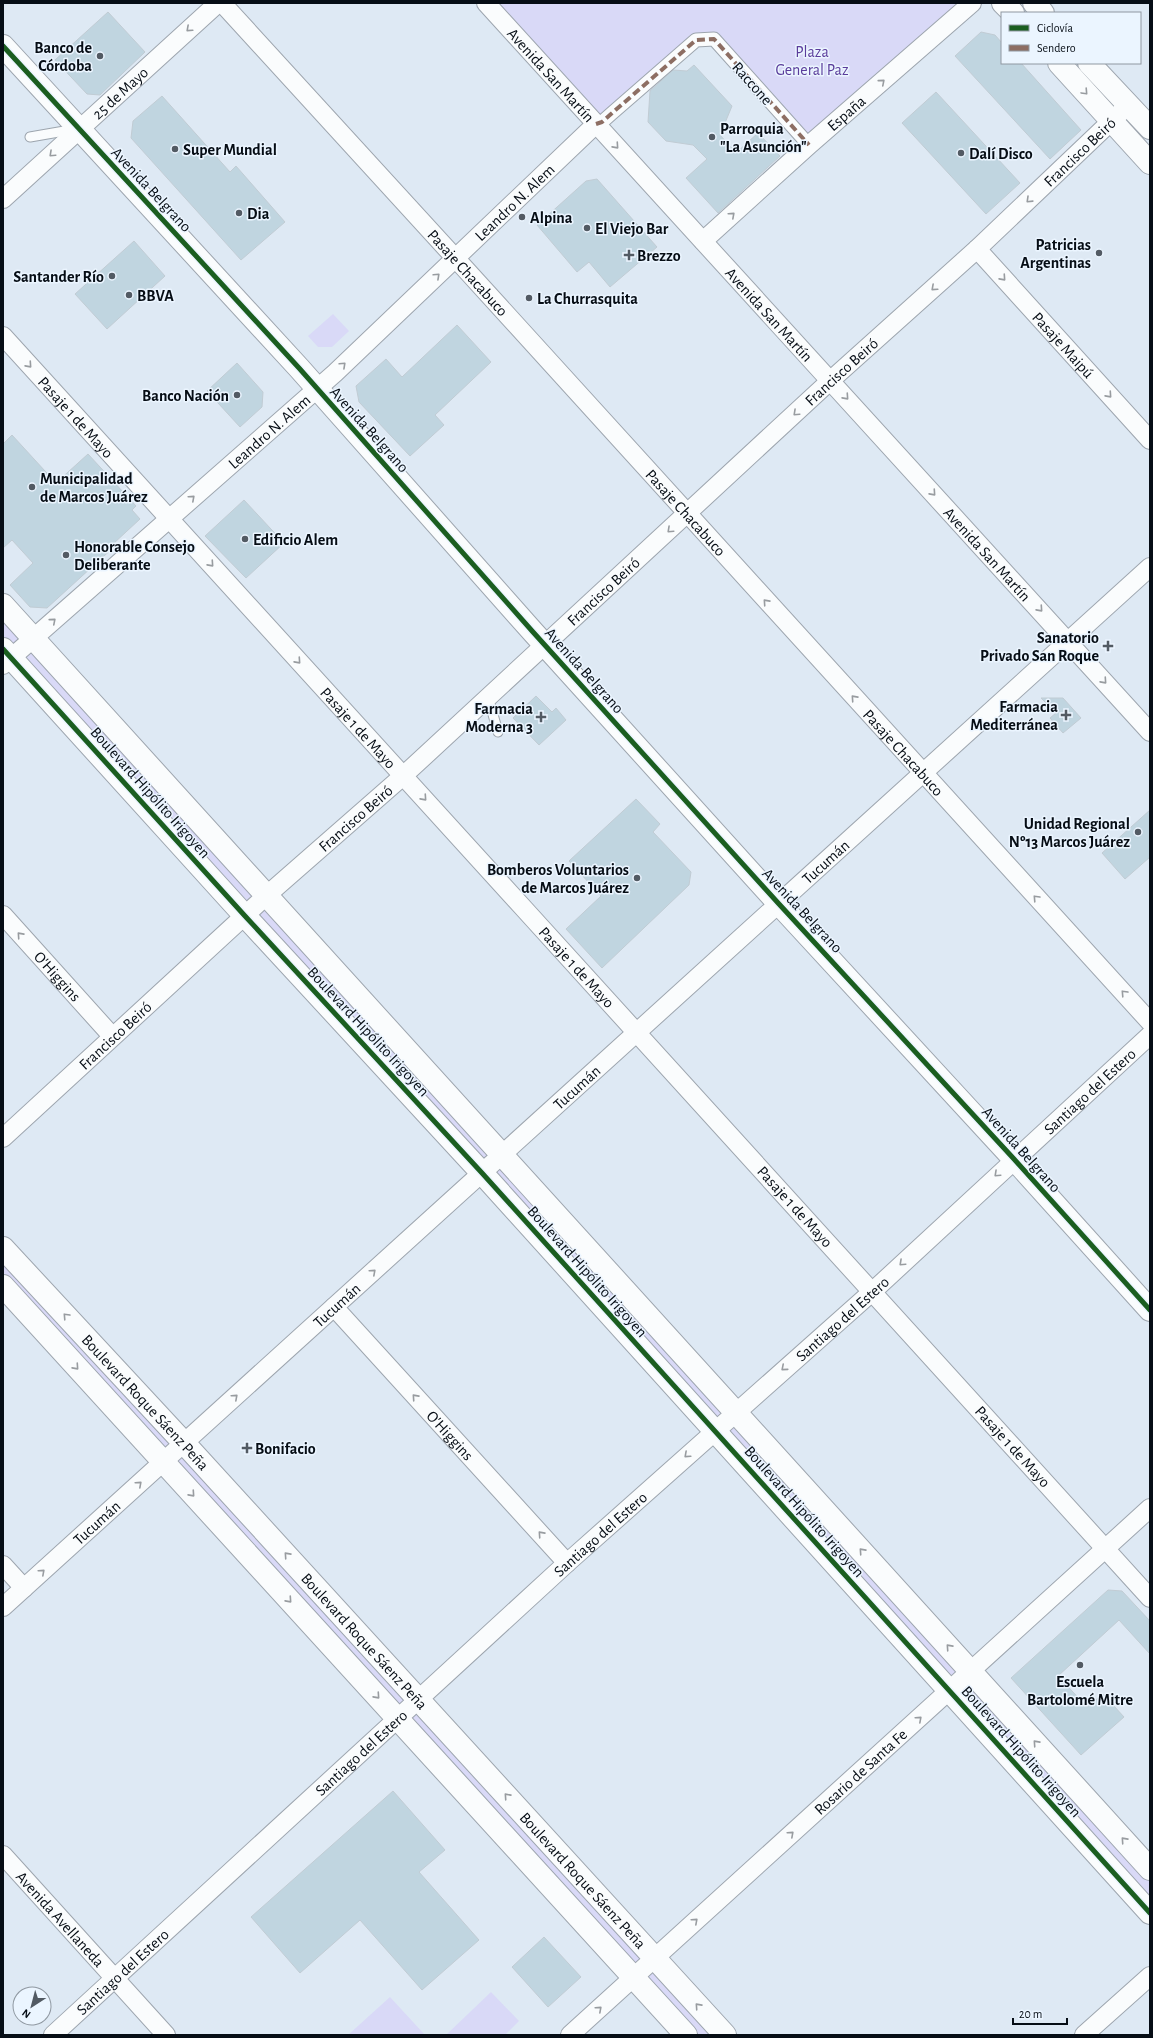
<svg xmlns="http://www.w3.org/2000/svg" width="1153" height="2038" viewBox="0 0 1153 2038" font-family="'Alegreya Sans',sans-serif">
<rect width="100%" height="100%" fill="#dee9f4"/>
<path fill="#d9d9f7" d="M485 3H961L807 141 715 37 696 38 602 121Z
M333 314 349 331 332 347H318L308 336Z
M3 605 1150 1869V1913L3 649Z
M3 1257 711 2035H697L3 1272Z
M491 1992 519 2021 505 2035H446Z
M390 1997 425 2035H348Z"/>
<path fill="#c0d5e0" stroke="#c1ccd4" d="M108 12 145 52 100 95 87 94 55 60Z
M981 32 995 35 1002 43V63H1021L1081 130 1050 159 955 56Z
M694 65 732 106 720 135 736 153 758 133 780 156 718 213 686 178 707 159 693 145 666 141 648 122 650 91 673 70 687 71Z
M936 92 1020 183 986 214 902 123Z
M162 96 230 172 236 166 285 222 241 260 131 138 133 121Z
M597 179 657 247 610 287 589 262 577 272 537 225 586 181Z
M134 241 165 276 107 329 75 294Z
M457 325 491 362 435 415 444 425 410 456 359 402 356 386 386 359 402 377Z
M237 363 263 392 262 407 240 427 207 391Z
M12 435 56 483 88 454 136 506 132 510 140 519 113 544 115 546 47 608 30 607 10 585 33 563 12 540 3 548V444Z
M244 500 284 543 246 578 205 536Z
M536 696 552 712 556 708 566 720 539 745 513 718Z
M1041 698H1063L1081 718 1063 733 1050 718 1056 713Z
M636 799 660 824 653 832 691 872 689 885 602 968 566 929 601 896 569 861Z
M1150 810V857L1125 879 1102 853Z
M1108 1590 1122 1591 1150 1621V1654L1119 1620 1058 1676 1087 1707 1103 1694 1124 1717 1081 1755 1011 1678Z
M393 1791 445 1850 419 1872 479 1940 422 1990 360 1920 300 1973 251 1917Z
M544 1937 581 1977 548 2007 512 1967Z"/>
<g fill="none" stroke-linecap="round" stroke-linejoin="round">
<g stroke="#9da5ae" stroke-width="11">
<path id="service" d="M30 137 76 129
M488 697 498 732"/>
</g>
<g stroke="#9da5ae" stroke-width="15">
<path id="pedestrian" d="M596 124 602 122 611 114 696 40 714 39 809 145"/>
</g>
<g stroke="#9da5ae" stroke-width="20">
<g id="minor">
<path id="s1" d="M222 3C533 341 839 683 1150 1022"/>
<path id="s2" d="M486 3 1150 732"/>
<path id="s3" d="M3 199 218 3"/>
<path id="s4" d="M703 241 809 145 972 3"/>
<path id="s5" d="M977 249 1150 440"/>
<path id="s6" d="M3 336C384 758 770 1175 1150 1598"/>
<path id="s7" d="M3 665 335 373 596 124"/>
<path id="s8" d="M3 915 112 1036"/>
<path id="s9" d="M3 1138 266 896 403 776 831 380 977 249 1122 111"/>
<path id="s10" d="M334 1307 567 1563"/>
<path d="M3 1565 24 1588"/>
<path id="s11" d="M3 1607 1150 567"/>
<path id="s12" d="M3 1855 166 2035"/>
<path id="s13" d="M53 2035 567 1563 873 1291 1150 1035"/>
<path id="s14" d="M570 2035 1150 1508"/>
<path d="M1084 2035 1150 1976"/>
</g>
</g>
<g stroke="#9da5ae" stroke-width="24">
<g id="tertiary">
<path d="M1003 3 1013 13"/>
<path d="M1034 3 1043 13"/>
<path d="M3 46 299 368 533 632 779 904 1014 1159 1150 1310"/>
<path d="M1059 63 1150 163"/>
<path d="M1089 63 1150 128"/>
<path d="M3 605 1150 1869"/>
<path d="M3 649 245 916 482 1173 1150 1913"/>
<path id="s15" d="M3 1248 184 1443 725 2035"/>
<path d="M3 1286 686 2035"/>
</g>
</g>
<use href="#service" stroke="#fafcfd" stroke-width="9"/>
<use href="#pedestrian" stroke="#fafcfd" stroke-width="13"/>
<use href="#minor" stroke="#fafcfd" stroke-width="18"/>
<use href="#tertiary" stroke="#fafcfd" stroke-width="22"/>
<path stroke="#8d6e63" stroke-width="4" stroke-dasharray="8 4" stroke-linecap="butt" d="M596 124 602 122 611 114 696 40 714 39 809 145"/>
<g stroke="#ebf5ff" stroke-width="8">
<path id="cycleway" d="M3 46 299 368 533 632 779 904 1014 1159 1150 1310
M3 649 245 916 482 1173 1150 1913"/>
</g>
<use href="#cycleway" stroke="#1b5e20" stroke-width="5"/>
</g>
<defs><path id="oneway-chevron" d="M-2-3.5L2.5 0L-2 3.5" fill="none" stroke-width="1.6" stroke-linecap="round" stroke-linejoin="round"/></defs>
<g stroke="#989ca0">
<use href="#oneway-chevron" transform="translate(189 29) rotate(138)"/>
<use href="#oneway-chevron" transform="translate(882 82) rotate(-41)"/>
<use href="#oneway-chevron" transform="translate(1085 92) rotate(47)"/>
<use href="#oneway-chevron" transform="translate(616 146) rotate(48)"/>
<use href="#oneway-chevron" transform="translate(52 154) rotate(137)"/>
<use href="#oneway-chevron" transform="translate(1029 200) rotate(136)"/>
<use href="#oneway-chevron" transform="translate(732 215) rotate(-42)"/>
<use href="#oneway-chevron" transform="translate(437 276) rotate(-43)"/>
<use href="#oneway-chevron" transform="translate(1003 278) rotate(48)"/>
<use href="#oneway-chevron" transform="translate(934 288) rotate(138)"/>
<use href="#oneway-chevron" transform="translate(29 365) rotate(48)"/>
<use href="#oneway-chevron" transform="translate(343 365) rotate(-43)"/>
<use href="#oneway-chevron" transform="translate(1109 395) rotate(48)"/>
<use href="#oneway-chevron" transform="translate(846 397) rotate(48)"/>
<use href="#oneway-chevron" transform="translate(796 413) rotate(137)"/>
<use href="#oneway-chevron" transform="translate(933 493) rotate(48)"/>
<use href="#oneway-chevron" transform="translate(192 498) rotate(-42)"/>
<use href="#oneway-chevron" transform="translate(670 530) rotate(137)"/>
<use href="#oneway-chevron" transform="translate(211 564) rotate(48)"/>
<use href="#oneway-chevron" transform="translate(766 602) rotate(-132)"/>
<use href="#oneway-chevron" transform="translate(1040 609) rotate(48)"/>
<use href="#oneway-chevron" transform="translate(53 621) rotate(-41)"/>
<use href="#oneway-chevron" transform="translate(298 661) rotate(48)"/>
<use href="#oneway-chevron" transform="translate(1104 681) rotate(48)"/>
<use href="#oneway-chevron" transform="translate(854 698) rotate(-132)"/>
<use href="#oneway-chevron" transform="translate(424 798) rotate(48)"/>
<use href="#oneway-chevron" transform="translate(1036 898) rotate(-133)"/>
<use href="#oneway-chevron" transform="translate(20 935) rotate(-132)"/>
<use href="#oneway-chevron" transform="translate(1124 993) rotate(-133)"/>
<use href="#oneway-chevron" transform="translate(997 1174) rotate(137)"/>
<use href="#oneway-chevron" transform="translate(902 1263) rotate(137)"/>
<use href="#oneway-chevron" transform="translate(373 1272) rotate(-42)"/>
<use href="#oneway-chevron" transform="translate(66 1316) rotate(-133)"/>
<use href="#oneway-chevron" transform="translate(76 1367) rotate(48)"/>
<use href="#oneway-chevron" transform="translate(784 1368) rotate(139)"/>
<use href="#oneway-chevron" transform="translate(235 1397) rotate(-42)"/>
<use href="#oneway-chevron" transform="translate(415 1397) rotate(-132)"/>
<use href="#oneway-chevron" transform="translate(687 1455) rotate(138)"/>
<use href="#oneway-chevron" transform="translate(139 1484) rotate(-42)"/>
<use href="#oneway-chevron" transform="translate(192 1494) rotate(48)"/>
<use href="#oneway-chevron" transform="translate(541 1534) rotate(-132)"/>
<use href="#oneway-chevron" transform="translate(862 1551) rotate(-132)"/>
<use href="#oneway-chevron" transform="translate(287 1555) rotate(-132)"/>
<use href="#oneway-chevron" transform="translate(42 1572) rotate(-42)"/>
<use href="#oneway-chevron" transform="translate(289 1600) rotate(48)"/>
<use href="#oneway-chevron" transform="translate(949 1647) rotate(-132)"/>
<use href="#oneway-chevron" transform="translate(377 1696) rotate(48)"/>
<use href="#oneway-chevron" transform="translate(919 1719) rotate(-42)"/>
<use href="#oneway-chevron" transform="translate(1036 1743) rotate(-132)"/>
<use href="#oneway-chevron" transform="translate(507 1796) rotate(-132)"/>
<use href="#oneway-chevron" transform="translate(791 1834) rotate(-42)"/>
<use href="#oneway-chevron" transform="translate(1124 1840) rotate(-132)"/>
<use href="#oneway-chevron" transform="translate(695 1921) rotate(-42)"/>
<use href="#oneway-chevron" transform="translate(698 2006) rotate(-132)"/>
<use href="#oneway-chevron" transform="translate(599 2009) rotate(-42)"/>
</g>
<g fill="#525a63" stroke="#ebf5ff" stroke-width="1.5">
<circle cx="100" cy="56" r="4"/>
<circle cx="712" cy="137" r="4"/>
<circle cx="175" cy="149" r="4"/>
<circle cx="961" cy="153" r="4"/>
<circle cx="239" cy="213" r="4"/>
<circle cx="522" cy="217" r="4"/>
<circle cx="587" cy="228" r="4"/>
<circle cx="1099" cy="253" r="4"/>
<path d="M627 249h4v4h4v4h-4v4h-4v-4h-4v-4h4z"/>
<circle cx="112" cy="276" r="4"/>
<circle cx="129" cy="295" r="4"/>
<circle cx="529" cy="298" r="4"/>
<circle cx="237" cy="395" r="4"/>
<circle cx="32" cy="487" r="4"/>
<circle cx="245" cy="539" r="4"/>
<circle cx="66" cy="555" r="4"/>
<path d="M1106 640h4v4h4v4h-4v4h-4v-4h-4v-4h4z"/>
<path d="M1064 709h4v4h4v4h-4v4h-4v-4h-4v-4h4z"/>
<path d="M539 711h4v4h4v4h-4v4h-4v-4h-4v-4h4z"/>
<circle cx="1138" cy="832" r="4"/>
<circle cx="637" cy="878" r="4"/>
<path d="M245 1442h4v4h4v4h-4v4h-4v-4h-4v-4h4z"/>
<circle cx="1080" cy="1665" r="4"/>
</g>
<g text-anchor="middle" stroke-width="3" stroke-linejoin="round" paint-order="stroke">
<g font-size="16" font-weight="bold" fill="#060d15" stroke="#ebf5ff" text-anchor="start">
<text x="92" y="53" text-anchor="end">Banco de<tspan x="92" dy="18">Córdoba</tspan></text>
<text x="720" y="134">Parroquia<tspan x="720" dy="18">"La Asunción"</tspan></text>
<text x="183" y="155">Super Mundial</text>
<text x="969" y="159">Dalí Disco</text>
<text x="247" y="219">Dia</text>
<text x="530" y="223">Alpina</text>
<text x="595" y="234">El Viejo Bar</text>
<text x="1091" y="250" text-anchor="end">Patricias<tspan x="1091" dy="18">Argentinas</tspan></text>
<text x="637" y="261">Brezzo</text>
<text x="104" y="282" text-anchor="end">Santander Río</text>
<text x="137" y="301">BBVA</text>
<text x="537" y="304">La Churrasquita</text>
<text x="229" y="401" text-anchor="end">Banco Nación</text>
<text x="40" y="484">Municipalidad<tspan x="40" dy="18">de Marcos Juárez</tspan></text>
<text x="253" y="545">Edificio Alem</text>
<text x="74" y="552">Honorable Consejo<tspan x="74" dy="18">Deliberante</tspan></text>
<text x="1099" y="643" text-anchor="end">Sanatorio<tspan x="1099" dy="18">Privado San Roque</tspan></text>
<text x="1058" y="712" text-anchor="end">Farmacia<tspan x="1058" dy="18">Mediterránea</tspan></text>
<text x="533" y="714" text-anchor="end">Farmacia<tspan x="533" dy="18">Moderna 3</tspan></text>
<text x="1130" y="829" text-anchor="end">Unidad Regional<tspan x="1130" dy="18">Nº13 Marcos Juárez</tspan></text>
<text x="629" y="875" text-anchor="end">Bomberos Voluntarios<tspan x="629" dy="18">de Marcos Juárez</tspan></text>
<text x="255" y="1454">Bonifacio</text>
<text x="1080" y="1687" text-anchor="middle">Escuela<tspan x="1080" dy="18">Bartolomé Mitre</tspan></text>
</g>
<g font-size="16" fill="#5a3c9b" stroke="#ebf5ff">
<text x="812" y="57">Plaza<tspan x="812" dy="18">General Paz</tspan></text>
</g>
<g font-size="16" fill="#060d15" stroke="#ebf5ff">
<text dy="6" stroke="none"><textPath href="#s2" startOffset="97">Avenida San Martín</textPath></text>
<text transform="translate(753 83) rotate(48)" y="6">Raccone</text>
<text dy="6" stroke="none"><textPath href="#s3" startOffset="158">25 de Mayo</textPath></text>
<text dy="6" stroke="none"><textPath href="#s4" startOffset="192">España</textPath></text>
<text dy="6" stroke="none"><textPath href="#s9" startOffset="1460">Francisco Beiró</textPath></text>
<text transform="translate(152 189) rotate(47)" y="6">Avenida Belgrano</text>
<text dy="6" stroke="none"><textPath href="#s7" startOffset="690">Leandro N. Alem</textPath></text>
<text dy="6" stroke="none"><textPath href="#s1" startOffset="365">Pasaje Chacabuco</textPath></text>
<text dy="6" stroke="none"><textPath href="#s2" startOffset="421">Avenida San Martín</textPath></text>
<text dy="6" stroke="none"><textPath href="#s5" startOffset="129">Pasaje Maipú</textPath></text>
<text dy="6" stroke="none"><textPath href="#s9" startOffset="1136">Francisco Beiró</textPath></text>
<text dy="6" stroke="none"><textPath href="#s6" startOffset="109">Pasaje 1 de Mayo</textPath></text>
<text transform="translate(370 429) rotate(48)" y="6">Avenida Belgrano</text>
<text dy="6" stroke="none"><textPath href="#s7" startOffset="354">Leandro N. Alem</textPath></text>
<text dy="6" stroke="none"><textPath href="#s1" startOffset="689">Pasaje Chacabuco</textPath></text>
<text dy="6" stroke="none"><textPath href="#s2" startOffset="745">Avenida San Martín</textPath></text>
<text dy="6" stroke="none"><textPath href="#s9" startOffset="812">Francisco Beiró</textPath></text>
<text transform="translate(585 670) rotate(48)" y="6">Avenida Belgrano</text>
<text dy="6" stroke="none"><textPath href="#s6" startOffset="529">Pasaje 1 de Mayo</textPath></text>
<text dy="6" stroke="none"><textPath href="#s1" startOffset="1013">Pasaje Chacabuco</textPath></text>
<text transform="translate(151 792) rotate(48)" y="6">Boulevard Hipólito Irigoyen</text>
<text dy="6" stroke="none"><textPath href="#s9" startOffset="476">Francisco Beiró</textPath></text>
<text dy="6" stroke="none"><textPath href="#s11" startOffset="1110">Tucumán</textPath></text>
<text transform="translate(803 910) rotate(47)" y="6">Avenida Belgrano</text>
<text dy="6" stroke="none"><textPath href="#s6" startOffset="853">Pasaje 1 de Mayo</textPath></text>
<text dy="6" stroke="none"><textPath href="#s8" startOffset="82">O'Higgins</textPath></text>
<text transform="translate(369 1031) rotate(47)" y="6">Boulevard Hipólito Irigoyen</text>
<text dy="6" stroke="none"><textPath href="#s9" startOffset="152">Francisco Beiró</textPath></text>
<text dy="6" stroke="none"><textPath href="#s11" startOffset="774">Tucumán</textPath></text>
<text dy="6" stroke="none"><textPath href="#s13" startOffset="1402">Santiago del Estero</textPath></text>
<text transform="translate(1022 1149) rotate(48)" y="6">Avenida Belgrano</text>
<text dy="6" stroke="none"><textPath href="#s6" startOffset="1177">Pasaje 1 de Mayo</textPath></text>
<text transform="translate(588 1271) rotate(48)" y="6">Boulevard Hipólito Irigoyen</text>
<text dy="6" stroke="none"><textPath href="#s11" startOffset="450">Tucumán</textPath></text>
<text dy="6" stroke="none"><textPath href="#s13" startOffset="1066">Santiago del Estero</textPath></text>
<text dy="6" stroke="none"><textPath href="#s15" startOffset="210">Boulevard Roque Sáenz Peña</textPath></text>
<text dy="6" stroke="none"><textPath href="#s10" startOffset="173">O'Higgins</textPath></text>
<text dy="6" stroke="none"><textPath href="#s6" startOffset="1501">Pasaje 1 de Mayo</textPath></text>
<text transform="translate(805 1511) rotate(48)" y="6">Boulevard Hipólito Irigoyen</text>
<text dy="6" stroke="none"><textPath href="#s11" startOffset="126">Tucumán</textPath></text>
<text dy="6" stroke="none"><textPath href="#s13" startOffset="742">Santiago del Estero</textPath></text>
<text dy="6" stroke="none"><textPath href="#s15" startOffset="534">Boulevard Roque Sáenz Peña</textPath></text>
<text transform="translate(1022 1751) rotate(48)" y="6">Boulevard Hipólito Irigoyen</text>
<text dy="6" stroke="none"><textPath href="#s13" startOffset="418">Santiago del Estero</textPath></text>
<text dy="6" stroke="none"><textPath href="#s14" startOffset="392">Rosario de Santa Fe</textPath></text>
<text dy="6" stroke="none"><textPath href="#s15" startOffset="858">Boulevard Roque Sáenz Peña</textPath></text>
<text dy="6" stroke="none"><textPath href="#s12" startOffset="86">Avenida Avellaneda</textPath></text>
<text dy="6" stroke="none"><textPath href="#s13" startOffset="94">Santiago del Estero</textPath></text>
</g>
</g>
<rect width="1153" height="2038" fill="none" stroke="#060d15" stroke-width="8"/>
<rect x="1001" y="12" width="140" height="52" fill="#ebf5ff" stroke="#8f98a1"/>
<rect x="1009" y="25" width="20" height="6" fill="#1b5e20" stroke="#8f98a1"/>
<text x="1037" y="32" font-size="12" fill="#060d15">Ciclovía</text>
<rect x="1009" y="45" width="20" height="6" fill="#8d6e63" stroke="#8f98a1"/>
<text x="1037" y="52" font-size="12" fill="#060d15">Sendero</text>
<g transform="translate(32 2006) rotate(216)"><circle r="19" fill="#ebf5ff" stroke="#8f98a1"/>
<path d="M0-3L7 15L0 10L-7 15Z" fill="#525a63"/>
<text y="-6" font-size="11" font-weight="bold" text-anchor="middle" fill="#060d15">N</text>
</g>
<path d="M1013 2018v6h54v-6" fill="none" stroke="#060d15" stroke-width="2"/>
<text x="1019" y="2018" font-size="12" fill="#060d15" stroke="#ebf5ff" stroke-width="3" paint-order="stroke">20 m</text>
</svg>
